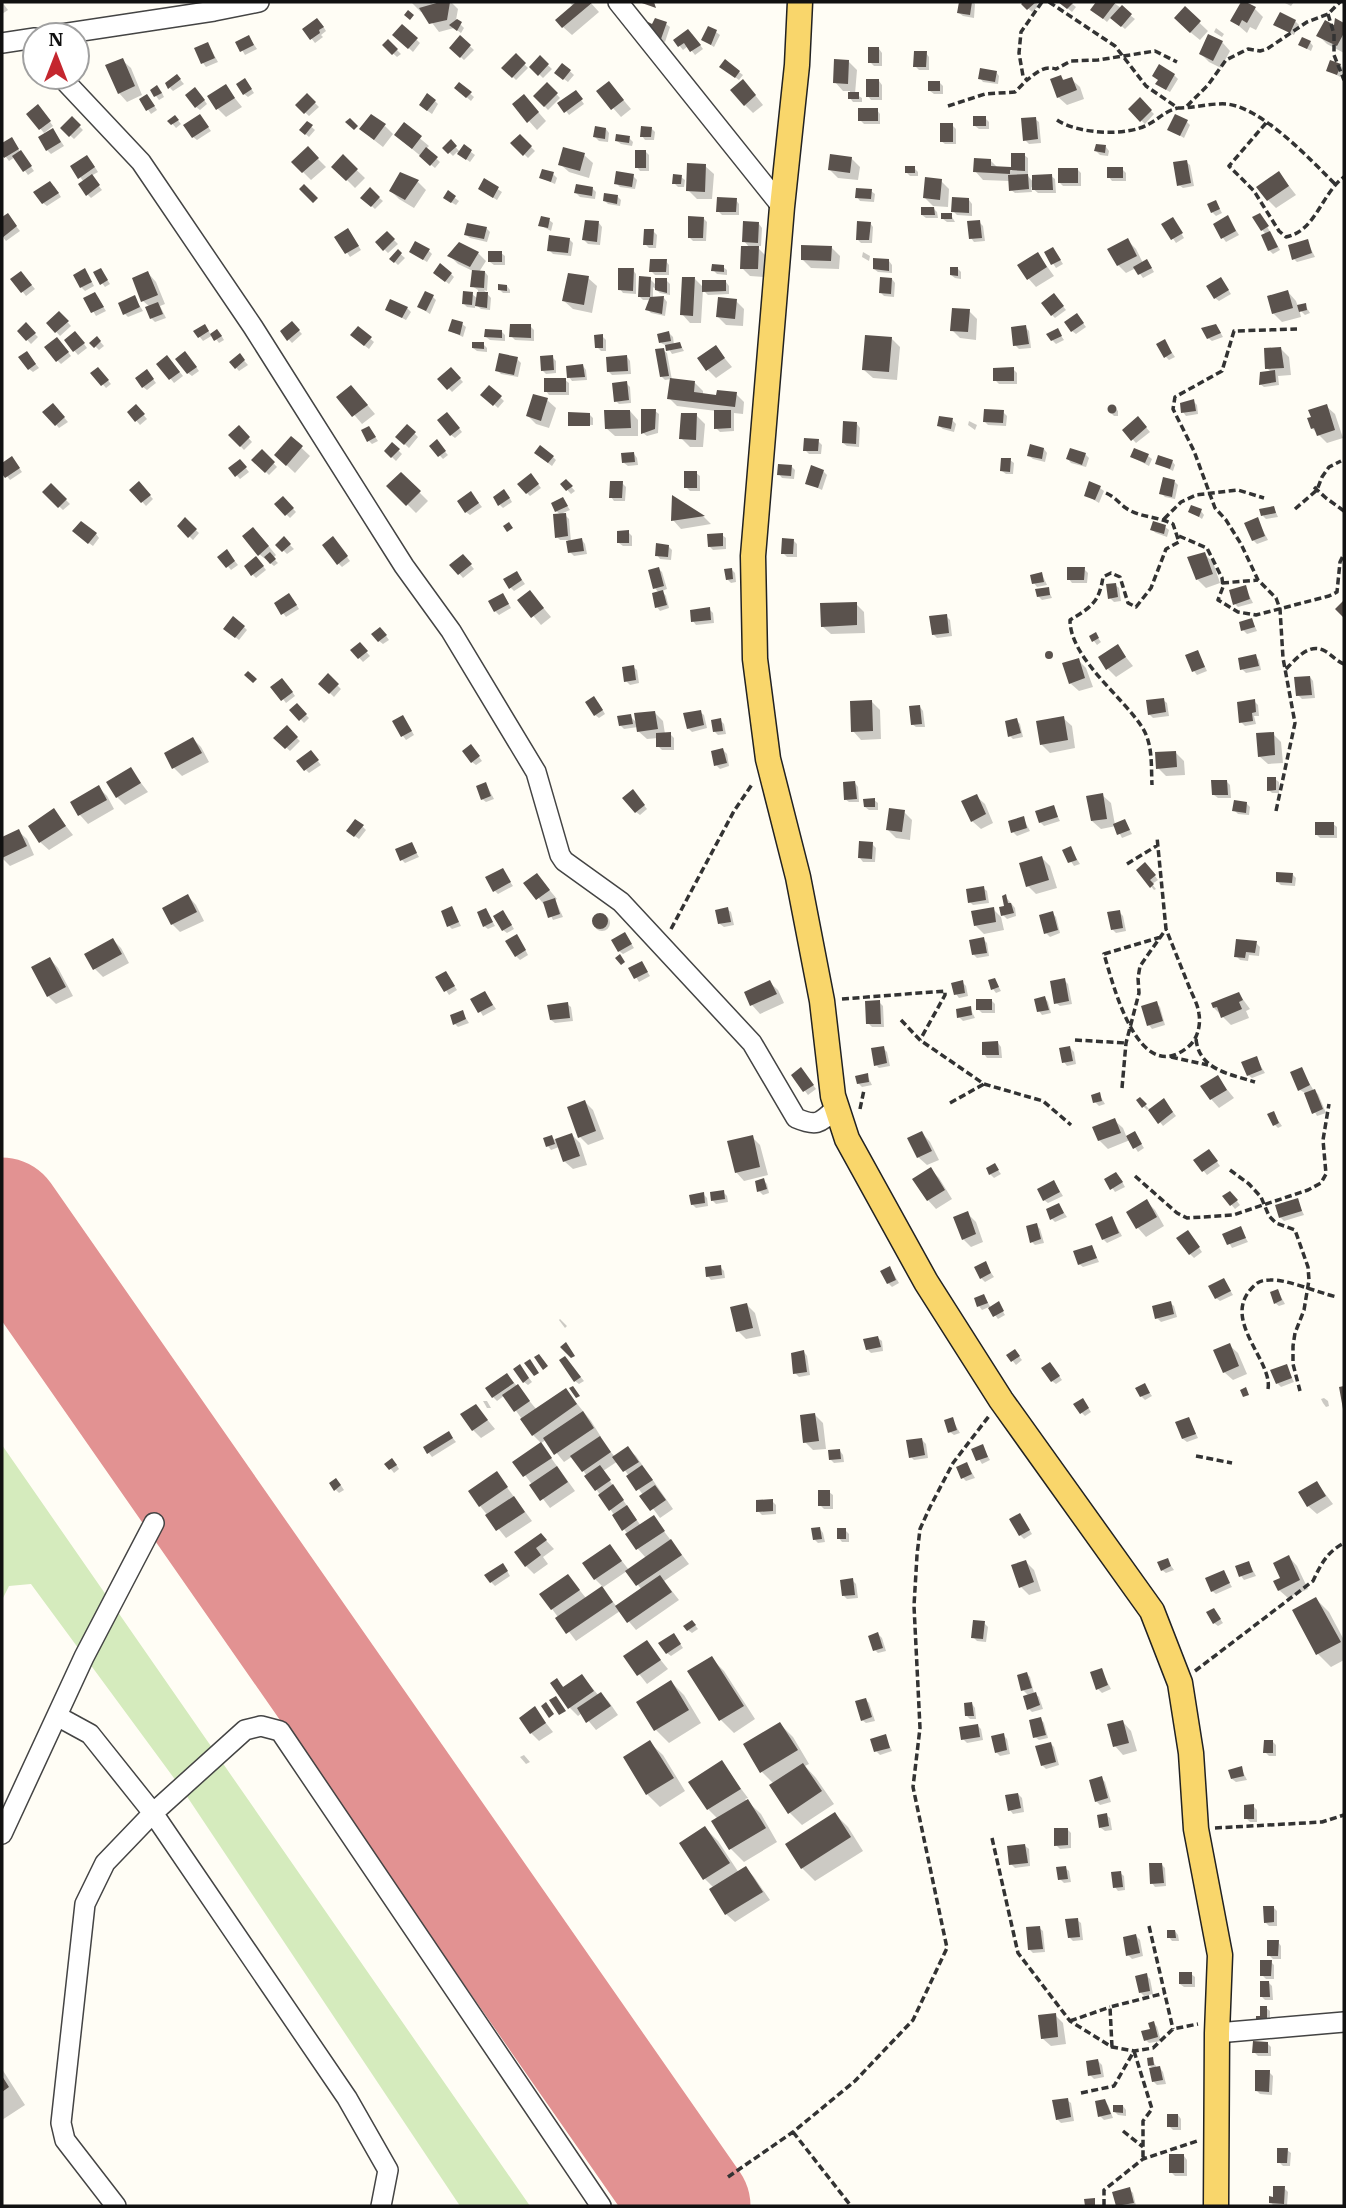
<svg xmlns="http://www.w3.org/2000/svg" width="1346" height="2208" viewBox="0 0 1346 2208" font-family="'IBM Plex Serif',serif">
<rect width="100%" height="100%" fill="#fffdf5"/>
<path fill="#d5ebbd" d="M2 1445 530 2206H460L182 1789 31 1584 9 1586 2 1600Z"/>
<path fill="#0003" fill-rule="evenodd" d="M2 2 8 10 2 14Z
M411 2H431L434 5 451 2 458 9 456 20 464 28 461 33 454 28 439 32 423 11 421 12Z
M569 2H590L599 12 572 35 563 27 573 6Z
M961 2H973L975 4 974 18 963 16 959 13Z
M1025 2H1035L1039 6 1032 12 1023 4Z
M1060 2H1070L1076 7 1072 12Z
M1099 2H1113L1135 19 1125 29 1111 17 1107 22 1093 10Z
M1243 2 1255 9 1263 17 1256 30 1250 27 1247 33 1232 20Z
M1283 2H1294L1291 6Z
M1185 9 1208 31 1200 40 1184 27Z
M1295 21 1299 25 1294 35 1275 25Z
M1336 21 1344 25V53L1327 44 1319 36 1335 27Z
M321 23 326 31 321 35 323 37 315 43 304 29Z
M666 24 670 27 665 42 650 36Z
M402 26 420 43 413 52 395 35Z
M1216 28 1224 34 1222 37 1214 32Z
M716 32 720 35 714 47 703 40Z
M692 34 703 49 695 55 688 46 683 50 675 40Z
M249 37 257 49 245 55 238 43Z
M461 38 474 50 464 60 451 48Z
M388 41 401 54 397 57 384 45Z
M1222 42 1230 51 1221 68 1209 62 1201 54Z
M1310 42 1313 46 1311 51 1300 45Z
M208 44 218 62 206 67 203 63Z
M879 49 882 53V66H874L870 62Z
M926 53 929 57V70H919L915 66Z
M516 56 528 68 516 80 504 68Z
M540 58 552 69 543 78 532 67Z
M122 60 131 68 142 95 127 102 119 93Z
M848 61 857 70 855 94 862 98V102H853L850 98V91H843L835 82Z
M563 65 574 75 568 82 560 76Z
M1340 65 1344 69 1340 77 1328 70Z
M725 70 739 72 743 75 739 80Z
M996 72 999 76 998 84 983 82 980 78Z
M1174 75 1178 79 1170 92 1161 87Z
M177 76 184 84 173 91 170 88Z
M1061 77 1065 81 1071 79 1080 87 1084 99 1067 105 1058 97Z
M879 81 882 85V100H871L868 96Z
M939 82 943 86V94H934L930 91Z
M609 83 631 109 621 117 598 91Z
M248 84 254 93 248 97 244 94Z
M459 84 474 97 471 101 456 88Z
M547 84 560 98 548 110 535 96Z
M225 86 242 107 226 117 218 109Z
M751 90 763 105 753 113 745 105Z
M161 91 164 97 159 100 156 96Z
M199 93 207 104 200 110 196 107Z
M576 93 584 104 569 115 566 111Z
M307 95 319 107 309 116 297 105Z
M141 99H150L157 110 151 114Z
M1140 100 1154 114 1145 124 1130 109Z
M435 101 438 104 432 114 425 109Z
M532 105 546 121 537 130 529 121Z
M41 110 53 126 44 133 28 114Z
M877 110 880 114V124H864L860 120Z
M175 117 181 124 176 128 170 121Z
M985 118 989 122V129H979L975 126Z
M72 119 83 130 74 139 62 128Z
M1035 119 1039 122 1041 143 1029 144 1025 140Z
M203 120 211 131 197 140 193 137Z
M1187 122 1190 125 1184 138 1169 129Z
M307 123 315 130 309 137 301 130Z
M404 125 429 146 426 149 440 162 435 168 405 143Z
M952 125 956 129V144H945L941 141Z
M385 126 393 134 383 147 370 137Z
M651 128 655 132 654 140H645L642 136Z
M606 129 609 133 608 142 599 141 595 137Z
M56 134 64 146 51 154 47 150Z
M520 136 535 151 528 158 513 143Z
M629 138 633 142 632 146 621 144 617 141Z
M11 139 34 171 28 175 15 157 9 161 2 152V145Z
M451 142 460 152 464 147 475 155 470 162 457 152 453 156 445 148Z
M1106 147 1109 151 1108 156 1100 155 1096 151Z
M308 149 326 167 311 180 293 162Z
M564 150 584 155 593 163 589 178 569 172 560 164Z
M645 151 649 155V171H640L637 167Z
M1013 154 1024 155 1028 158V176L1034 183 1051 176 1055 179 1056 193H1038L1031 187 1032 192 1015 193 1011 190 1010 181 983 180 975 171 990 160 998 168H1009L1012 171Z
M343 157 365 178 355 188 334 167Z
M851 158 860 167 858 180 838 178 829 169Z
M91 161 98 172 91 176 102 190 91 198 87 194 84 182 80 177Z
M1186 162 1190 165 1194 186 1183 188 1179 185Z
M705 166 714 174 712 199H697L688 190Z
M914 168 918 172V176H910L906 172Z
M1122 169 1126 173V181H1112L1109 177Z
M1078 170 1081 173V186H1063L1059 182Z
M1279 173 1296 195 1276 208 1268 200Z
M553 174 557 178 555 184 541 178Z
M633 176 637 180 635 189 620 187 616 183Z
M681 177 685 180 684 187H678L674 183Z
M485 181 502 192 497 200 484 192Z
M941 181 949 189 948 207 933 206 925 198Z
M418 182 426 190 414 208 399 199 391 191Z
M54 186 61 197 47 206 43 203Z
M592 188 596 192 595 199 580 197 576 193Z
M370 190 383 201 375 209 363 198Z
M871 191 875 194 874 202 860 201 857 197Z
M448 193 459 201 456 205 449 201Z
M618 197 621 200 620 206 608 204 605 201Z
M736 200 739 204V215H722L718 211Z
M969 200 972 204V216L957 215 953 211Z
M1216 202 1222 213 1216 216 1212 212Z
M934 209 937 212 938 218H926L922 215Z
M7 215 20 231 6 241 2 236V219Z
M951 215 955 222H947L943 219Z
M703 218 707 222 706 241H693L689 237Z
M1228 218 1239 235 1226 242 1223 238Z
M1263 219 1280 250 1273 254 1269 250 1267 235 1262 230Z
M549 220 553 223 551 231 540 225Z
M1174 221 1184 238 1176 243 1164 225Z
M979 222 983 226 985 241 974 242 971 238Z
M599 223 602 227 600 245 588 244 584 240Z
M870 223 873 227 872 243H861L857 239Z
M759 224 762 228 761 246H756L766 256V277L750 276 742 268 750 248 744 241Z
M486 228 490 232 487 242 470 238 466 235Z
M653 231 657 235 656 248H649L645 244Z
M387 233 398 244 388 253 377 242Z
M351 234 361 250 350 257 337 238Z
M569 239 573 243 571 256 553 254 549 250Z
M1128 241 1136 249 1143 263 1150 265 1154 272 1143 278 1136 268 1126 273 1118 265Z
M1307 241 1315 257 1297 262 1294 259Z
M831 247 840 256 839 269 811 268 803 260Z
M428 250 432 254 427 262 411 252Z
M398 252 405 258 398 265 392 259Z
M863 252 870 256 869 261 862 257Z
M478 253 486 261 479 272H485L488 276 487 291 484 290 491 298 490 310 481 309 475 304V308L467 307 463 303 472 294 478 299V290L472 286 473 271 458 264 450 256Z
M501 253 505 256V265H494L490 262Z
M1046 253H1056L1063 264 1056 268Z
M1038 254 1054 276 1036 287 1028 278Z
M666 261 669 265V275H655L651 271Z
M889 261 892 265V273L878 272 874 269Z
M723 267 727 270V275L717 274 713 270Z
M957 268 961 272V279L955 278 951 275Z
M101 270 110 284 105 287 102 283Z
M633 270 636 274V294L623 293 620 289Z
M148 273 156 282 165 304 160 306 166 318 155 322 151 318 150 307 143 301Z
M88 274 94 286 85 291 81 287Z
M451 274 454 277 449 284 439 276Z
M24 276 35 289 26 296 13 279Z
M588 278 597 286 592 313 573 309 564 301Z
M650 279 657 286 666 280 670 284V295L660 293 653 287V299L664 298 667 302 665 316 651 313 647 309 650 300H643L639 296Z
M695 279 704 288 726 282 729 286V294L708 295 703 290 701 323H690L682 314Z
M892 279 895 283 894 297 884 296 880 292Z
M1224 283 1231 294 1219 301 1215 298Z
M507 286 510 290V293H503L499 289Z
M1288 292 1296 301 1298 307 1305 305 1310 313 1305 315 1299 309 1301 317 1282 322 1273 313Z
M95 294 106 311 96 316 86 299Z
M134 297 143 311 128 317 125 314Z
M433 297 436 300 430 314 419 307Z
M1057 299 1066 310 1055 318 1052 315Z
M736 301 744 309 743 326 726 325 718 317Z
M407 308 411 312 406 320 387 310Z
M969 311 977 319 976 340 960 338 952 330Z
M59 313 71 326 60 336 48 323Z
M1080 319 1086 327 1076 334 1072 331Z
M292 323 302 334 292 343 282 332Z
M462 324 466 327 463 337 450 331Z
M26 325 38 337 31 344 19 331Z
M530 326 534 330V341L515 340 511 336Z
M1025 327 1029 331 1031 348 1019 349 1015 345Z
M358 328 374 342 369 349 356 339Z
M208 330 211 335H221L224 340 219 343 213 335 203 341 196 332Z
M1057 330 1064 340 1056 344 1052 340Z
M1219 330 1223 337 1212 341 1208 338Z
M502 332 505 335V341L490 340 486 337Z
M669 333 673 337 674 345 680 344 684 351 672 354 667 346 661 343Z
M602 336 606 340V351H601L597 347Z
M79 337 87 348 78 355 66 341Z
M97 338 104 346 99 350 92 343Z
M891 338 900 347 897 380 873 378 864 370Z
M1164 341 1175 357 1169 360 1166 357Z
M61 343 71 356 61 364 57 360Z
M483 344 487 348V352L477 351 473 348Z
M716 348 732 367 716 378 708 370Z
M1280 348 1289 357 1291 375 1278 376 1279 385 1264 387 1260 384 1271 372 1267 368Z
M663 350 667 353 672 380 695 383 703 391V395L717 396 736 394 744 402 743 414 734 413V431L720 432 716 428V411L677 406 669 398 671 379 665 380 661 376Z
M239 355 248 365 239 371 231 362Z
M30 357 39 368 33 372 29 369Z
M189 357 199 371 192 376 188 373Z
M552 357 556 361V373L546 374 542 370Z
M627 357 630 361 631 374 612 375 608 371Z
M517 359 521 363 518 377 501 374 497 370Z
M171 361 183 376 174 383 159 364Z
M583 366 586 370 587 380 572 381 569 377Z
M98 369 111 384 106 388 93 373Z
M451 369 463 382 452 392 440 379Z
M1013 369 1017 373V384H999L995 380Z
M150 375 156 383 147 390 143 387Z
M565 380 569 383V395H549L546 391Z
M626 383 630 387 631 403 619 404 616 401Z
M489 387 504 401 498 408 483 394Z
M359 395 375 414 362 424 339 397Z
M547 400 556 408 549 428 536 424 528 416Z
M1193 401 1197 405 1198 414 1186 416 1183 412Z
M53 405 68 422 59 428 45 412Z
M136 406 147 419 140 425 129 412Z
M1326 406 1335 414 1343 438 1327 443 1312 428Z
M1110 407H1114L1118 411V416H1114L1110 412Z
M630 411 638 420V436H615L606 428Z
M655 411 659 414 658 433 647 436 643 433Z
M1003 412 1007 416 1006 426 988 425 984 421Z
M570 414 590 415 593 418V425L571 424V426Z
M696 415 705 424 703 447H690L681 438Z
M451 418 462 432 455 438 451 435Z
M1138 418 1150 432 1136 443 1124 430Z
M952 420 956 424 954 432 943 429 939 426Z
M969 421 977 425 975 430 968 425Z
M857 424 860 428 859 447 847 446 843 443Z
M407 426 418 437 409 448 397 437Z
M239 427 252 442 244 450 230 435Z
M372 432 378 441 372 444 369 441Z
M291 438 310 456 295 473 276 455Z
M818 441 822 445 821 454H809L805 450Z
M436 442 448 455 443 459 431 446Z
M393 445 402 454 396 461 386 451Z
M1044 449 1047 453 1045 462 1033 459 1029 456Z
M262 451 277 467 269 475 254 460Z
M634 454 637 458 638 465 628 466 624 463Z
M1085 454 1089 458 1086 467 1071 463 1068 459Z
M1148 456 1152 459 1149 466 1132 457Z
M540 457H553L556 460 552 466Z
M12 458 22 472 10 480 2 470V465Z
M1010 460 1014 463 1013 474H1006L1002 471Z
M240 461 249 472 240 479 231 469Z
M1172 461 1175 465 1173 471 1157 463Z
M791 466 795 470 794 479 782 478 779 474Z
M823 471 827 475 822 490 807 483Z
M696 473 700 476V491H690L686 487Z
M401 474 428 501 416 513 389 486Z
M534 479 541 488 530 496 527 493Z
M566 481 575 491 571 494 562 484Z
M1175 482 1178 485 1175 499 1165 497 1161 493Z
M622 483 626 487 625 501H614L611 497Z
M139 484 153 499 146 506 132 490Z
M51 485 70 504 63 510 44 492Z
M1100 488 1104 491 1099 503 1086 495Z
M508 495 512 502 503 508 500 505Z
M474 497 482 507 470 515 466 512Z
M283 498 296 512 290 518 276 504Z
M563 499 570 510 563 513 569 519 571 542 582 540 585 544 587 554 574 556 570 552 568 540H560L557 537 561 515 556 511Z
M673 499 704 517 711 524 681 529 673 520Z
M1274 508 1278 517 1266 519 1263 516Z
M1190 511H1201L1204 515 1202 519Z
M1257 519 1268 540 1257 544 1253 540Z
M185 520 199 533 193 540 179 526Z
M1165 527 1169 530 1167 537 1156 533 1152 530Z
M628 532 632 536V546H623L619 543Z
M96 534 99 538 93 546 78 535Z
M722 535 726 538V549L713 550 709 546Z
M261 537 276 555 273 558 278 563 274 566 259 554Z
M284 539 294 549 287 554 278 545Z
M794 541 797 544V557H787L783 553Z
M336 542 350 561 342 567 338 563Z
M668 546 672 550 671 560 660 559 657 555Z
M1204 554 1213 562 1220 583 1206 588 1197 579Z
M230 555 238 565 231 570 220 557Z
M463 556 474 569 463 578 452 565Z
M260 562 266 570 256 578 253 575Z
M659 569 662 572 667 589 662 591 666 596 669 608 660 611 657 607 659 593 655 588Z
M731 569 735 573 736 582 731 583 727 579Z
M1084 569 1088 573 1087 583H1072L1069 579Z
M1042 574 1047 585 1037 587 1034 583Z
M520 577 525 584 514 591 510 587Z
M1115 585 1119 588 1121 601 1114 602 1110 598Z
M1245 587 1253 603 1238 607 1235 604Z
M1048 589 1052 598 1042 600 1038 596Z
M530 592 551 617 541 625 520 600Z
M293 599 299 609 286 617 283 613Z
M506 599 511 608 499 615 495 611Z
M856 604 864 612 865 633 831 634 822 626Z
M709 609 713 613 714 623 696 625 693 621Z
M946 616 950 620 952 636 937 638 933 634Z
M1252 620 1257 631 1247 634 1243 630Z
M244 627 247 630 239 640 229 632Z
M384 633 389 640 383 644 379 641Z
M1095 634 1101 642 1097 645 1094 641Z
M360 645 370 656 363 662 353 651Z
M1117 646 1133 666 1116 677 1108 669Z
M1198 652 1207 671 1197 675 1194 671Z
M1255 656 1259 660 1261 670 1246 673 1242 669Z
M1078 660 1086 668 1093 687 1079 691 1070 683Z
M633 667 637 670 639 683 630 685 626 681Z
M328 676 341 689 334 697 321 684Z
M1310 677 1313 681 1315 698 1302 699 1298 695Z
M286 683 295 696 286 703 283 699Z
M1163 700 1167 703 1169 716 1153 718 1149 714Z
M1254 701 1258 705 1259 716H1254L1256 724 1245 726 1241 722Z
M598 702 605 714 599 718 595 715Z
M872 702 880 710 881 739 861 740 853 731Z
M297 706 309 718 304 723 292 710Z
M920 707 923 711 925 727H916L912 724Z
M700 712 704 715 707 728 692 732 688 728Z
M655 713 663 721 665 734H670L674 738V750H662L658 746V738L647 739 638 731V727L624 729 620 725 630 716 637 723Z
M1063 718 1072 726 1075 748 1050 753 1041 744Z
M720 720 724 724 726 734 718 735 715 732Z
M1016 720 1020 724 1023 737 1013 739 1010 736Z
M406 721 414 735 406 740 403 736Z
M286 728 300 741 290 751 276 738Z
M1273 734 1281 742 1283 763 1268 764 1259 756Z
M193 739 201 747 209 762 182 776 174 768Z
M474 750 482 761 476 765 472 762Z
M723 750 727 754 729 766 720 769 716 765Z
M1175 752 1184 761 1185 775 1166 776 1158 768Z
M314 756 321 765 309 773 306 770Z
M131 770 148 792 125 805 117 797Z
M1275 779 1279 782V793H1272L1269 790Z
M1226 781 1230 785 1231 798H1218L1214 795Z
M855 783 858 787 859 802H849L845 799Z
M486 784 494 799 486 802 482 799Z
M98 787 107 796 114 809 88 824 80 815 72 802Z
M636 795 647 809 640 815 636 812Z
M1102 795 1111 803 1115 825 1125 821 1132 834 1122 838 1116 826 1101 829 1092 821Z
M976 796 985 804 993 823 981 829 972 821Z
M874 800 878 803V810H869L865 807Z
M1246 803 1250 807 1249 815 1238 814 1234 810Z
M1053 807 1060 821 1044 826 1040 822Z
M54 811 73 835 49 850 40 842Z
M904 812 912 820 910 840 896 838 888 830Z
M1023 818 1030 831 1017 836 1013 832Z
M1333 824 1337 827V838H1320L1316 834Z
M362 826 366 830 359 839 352 834Z
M18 831 27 839 34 855 10 866 2 858V839Z
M411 844 419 857 405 863 402 860Z
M872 844 876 848 875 862H863L860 858Z
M1070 848 1080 864 1074 866 1064 851Z
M1042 858 1050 866 1057 888 1036 894 1028 886Z
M1149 868 1158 880 1152 884 1156 889 1154 890 1138 870Z
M502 870 513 886 498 894 495 891Z
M1292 874 1296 878 1295 886 1281 885 1278 882Z
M537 875 557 899 555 900 563 917 553 920 547 908 526 883Z
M983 888 987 891 989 903 973 905 970 902Z
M188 896 196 905 204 921 180 932 172 924Z
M1005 896 1015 908 1016 916 1007 919 1003 915 1006 907Z
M452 908 461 926 452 929 449 926Z
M727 909 731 912 734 925 724 927 720 924Z
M993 909 1001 917 1004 930 984 934 975 925Z
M486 910 495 926 488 929 484 926Z
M1119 912 1123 916 1126 931 1116 933 1112 929Z
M1052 913 1056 917 1060 933 1050 937 1046 933Z
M594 923a8 8 0 1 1 16 0a8 8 0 1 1-16 0Z
M506 916 514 929 507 933 503 930Z
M625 934 634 948 623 954 619 951Z
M983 939 987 943 989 956 977 958 974 955Z
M113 940 121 948 129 963 103 977 95 969 86 955Z
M520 940 528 955 520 960 516 956Z
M1256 943 1260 947 1259 956 1249 955 1248 961 1240 960 1236 956Z
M50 959 58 968 73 996 56 1004 48 996Z
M642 963 650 976 639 982 631 969Z
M446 973 457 990 449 995 438 978Z
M995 980 1001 991 996 993 993 989Z
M1064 980 1068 984 1072 1004 1060 1006 1056 1003Z
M769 982 778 990 784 1003 760 1014 752 1005 746 993Z
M962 982 966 986 968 996 959 998 956 994Z
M485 993 496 1009 483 1016 473 999Z
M1239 994 1250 1009 1246 1011 1249 1018 1231 1025 1214 1008Z
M1045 998 1048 1002 1051 1013 1042 1015 1039 1011Z
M991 1000 995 1004V1013H982L978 1009Z
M879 1002 883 1006 884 1027H872L868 1023Z
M1156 1003 1160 1007 1165 1025 1152 1029 1149 1025Z
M567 1004 571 1007 573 1021 555 1023 551 1020Z
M970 1008 975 1018 963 1021 959 1017Z
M462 1012 469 1023 458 1027 455 1024Z
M998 1043 1001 1047 1002 1058H987L984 1054Z
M883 1048 887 1052 890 1066 879 1068 876 1065Z
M1070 1048 1074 1052 1076 1064 1067 1066 1064 1062Z
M1256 1058 1265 1073 1252 1078 1248 1075Z
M1301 1069 1314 1091 1318 1094 1326 1113 1317 1116 1305 1093 1300 1090Z
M804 1073 816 1089 808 1095 793 1075Z
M867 1075 872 1085 862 1087 858 1083Z
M1217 1077 1234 1098 1219 1108 1211 1099Z
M1099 1094 1105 1104 1099 1106 1095 1102Z
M1140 1099 1150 1110 1167 1104 1176 1116 1163 1126 1149 1108 1147 1110 1138 1101Z
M585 1102 593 1110 604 1139 588 1145 580 1137Z
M1273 1113 1282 1126 1278 1128 1274 1124Z
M1114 1120 1123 1128 1127 1138 1135 1134 1144 1148 1138 1152 1130 1140 1108 1149 1099 1140Z
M922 1133 930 1142 939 1160 927 1165 918 1157Z
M572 1135 580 1143 587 1165 573 1169 564 1161 559 1147 551 1150 548 1146 552 1137 555 1140Z
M752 1137 760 1145 768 1175 744 1181 736 1172Z
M1212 1155 1220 1166 1207 1175 1195 1160Z
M995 1166 1001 1174 994 1178 990 1174Z
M930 1169 939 1178 952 1199 936 1209 928 1200Z
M1120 1178 1125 1187 1115 1192 1107 1180Z
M763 1180 767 1184 769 1193 763 1195 759 1191Z
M1054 1182 1063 1196 1048 1203 1044 1200Z
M723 1192 727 1196 728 1202 716 1204 712 1200Z
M703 1194 707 1198 708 1206 696 1208 692 1204Z
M1233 1196 1240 1205 1235 1209 1225 1197Z
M1297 1200 1304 1215 1284 1221 1280 1217Z
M1147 1202 1155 1210 1164 1226 1146 1237 1138 1228 1128 1212Z
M1059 1205 1067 1217 1055 1222 1052 1219Z
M967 1213 976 1222 983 1242 971 1247 963 1239Z
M1112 1218 1122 1236 1107 1243 1103 1239Z
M1036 1225 1040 1229 1044 1243 1035 1245 1032 1242Z
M1240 1228 1248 1242 1232 1248 1225 1235Z
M1191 1236 1202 1252 1194 1258 1190 1254Z
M1092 1247 1099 1262 1083 1267 1079 1264Z
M985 1264 994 1277 985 1282 981 1278Z
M720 1267 724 1271 725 1278 711 1280 708 1276Z
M890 1268 899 1283 892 1287 888 1283Z
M1224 1280 1233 1295 1220 1301 1216 1298Z
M1278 1291 1285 1304 1279 1306 1275 1303Z
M984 1296 991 1308 999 1305 1005 1315 998 1319 989 1307 982 1310 979 1306Z
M1170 1303 1174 1306 1177 1317 1161 1322 1157 1318Z
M747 1305 755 1313 761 1336 746 1339 738 1331Z
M560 1319 567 1326 565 1328 559 1320Z
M878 1338 882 1341 883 1351 871 1353 867 1349Z
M1229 1345 1238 1353 1247 1374 1233 1380 1224 1372Z
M804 1352 807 1356 810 1375 799 1377 795 1373Z
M1008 1355H1018L1022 1360 1016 1365Z
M568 1362 584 1381 579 1384 575 1381Z
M1286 1366 1294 1382 1281 1387 1277 1383Z
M1053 1367 1062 1380 1056 1384 1052 1381Z
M523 1370 532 1382 528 1385 524 1382Z
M511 1379 537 1410 566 1390 591 1421 601 1437 599 1438 615 1457 627 1448 636 1456 673 1509 660 1518 618 1461 603 1471 641 1526 653 1517 689 1564 664 1581 679 1600 636 1630 620 1611 576 1641 552 1609 568 1576 586 1598 603 1587 595 1579 610 1546 629 1570 646 1558 638 1549 573 1456 564 1462 546 1440 541 1443 533 1435 505 1395 497 1401 493 1397ZM627 1571 642 1590 617 1607 602 1588Z
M1144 1385 1152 1396 1145 1400 1141 1396Z
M1324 1398 1328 1401 1329 1406 1326 1407 1323 1403 1321 1399Z
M483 1401H487L491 1408H487Z
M1086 1404 1091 1412 1085 1416 1081 1412Z
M476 1406 495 1429 481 1438 473 1430Z
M814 1414 823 1423 826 1449 813 1450 805 1442Z
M952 1419 960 1433 954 1435 950 1432Z
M1189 1419 1198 1438 1187 1442 1183 1439Z
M452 1437 456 1442 432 1457 429 1453Z
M922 1440 926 1444 928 1458 914 1460 911 1457Z
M541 1444 575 1491 550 1508 515 1462Z
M982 1446 990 1460 982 1464 973 1449Z
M840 1451 843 1455 844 1462 834 1463 830 1459Z
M387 1464H396L399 1469 394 1473Z
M967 1464 975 1478 966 1481 963 1478Z
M497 1474 532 1521 506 1538 480 1506Z
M1317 1483 1333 1504 1317 1514 1308 1506Z
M340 1484 344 1490 339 1493 335 1489Z
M829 1492 833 1495V1509H824L820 1505Z
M772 1501 776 1505V1514L762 1515 758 1511Z
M1023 1519 1032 1534 1024 1539 1020 1535Z
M820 1529 823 1533 825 1542 818 1543 814 1539Z
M845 1530 849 1534V1542H842L839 1538Z
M541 1535 554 1549 543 1557 548 1564 534 1574 526 1566Z
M1289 1557 1297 1566 1308 1589 1288 1598 1279 1590Z
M1167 1560 1174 1570 1166 1573 1162 1570Z
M1026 1562 1034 1570 1041 1591 1029 1595 1021 1587Z
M1249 1563 1256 1576 1244 1580 1241 1576Z
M506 1569 510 1576 495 1586 491 1582Z
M1223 1572 1232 1587 1216 1594 1212 1591Z
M852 1580 856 1584 858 1598 847 1599 844 1596Z
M1316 1599 1329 1612 1344 1640V1660L1331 1667 1318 1654 1294 1611Z
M1214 1610 1223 1623 1218 1626 1214 1623Z
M984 1623 988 1627 986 1642 977 1641 973 1637Z
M695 1625 698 1629 692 1633 688 1630Z
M878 1634 882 1638 886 1651 878 1653 875 1650Z
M677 1639 683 1648 671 1656 667 1653Z
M646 1642 668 1669 647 1684 625 1656Z
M711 1658 724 1671 755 1719 734 1733 721 1720 690 1672Z
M1101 1670 1111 1689 1102 1693 1098 1689Z
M1027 1674 1030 1677 1034 1693 1039 1697 1043 1709 1032 1712 1029 1709V1696L1023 1690Z
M582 1676 599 1696 601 1694 609 1702 618 1715 596 1730 582 1713 578 1716 570 1708 557 1681 565 1688Z
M671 1682 684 1695 701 1723 669 1743 656 1730Z
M866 1700 869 1703 875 1721 866 1723 862 1720Z
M972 1704 975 1708 976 1719H970L967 1716Z
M535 1709 553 1732 539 1741 531 1733Z
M1041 1719 1044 1723 1048 1738 1039 1740 1035 1737Z
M1123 1722 1131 1731 1137 1751 1123 1755 1115 1746Z
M780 1724 793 1737 809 1764 805 1766 816 1778 834 1804 802 1825 789 1812 774 1784 762 1772Z
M978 1726 981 1729 983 1740 967 1743 963 1739Z
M1003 1735 1007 1739 1010 1754 1000 1756 996 1752Z
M885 1736 892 1751 880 1755 876 1751Z
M1273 1742 1276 1745V1756H1269L1265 1752Z
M650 1743 663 1755 685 1791 660 1807 647 1794Z
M1050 1743 1054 1747 1059 1765 1046 1769 1042 1765Z
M524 1755 530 1762 526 1764 520 1757Z
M721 1762 748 1798 745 1799 761 1814 777 1842 744 1862 731 1849 714 1822 718 1819 708 1809Z
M1241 1768 1247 1780 1236 1782 1232 1779Z
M1101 1778 1105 1782 1111 1802 1100 1805 1096 1801Z
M1018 1794 1022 1798 1024 1812 1013 1814 1010 1810Z
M1253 1806 1257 1810V1822H1250L1246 1818Z
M835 1814 848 1827 863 1851 815 1881 802 1868Z
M1106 1815 1110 1818 1112 1830 1105 1831 1101 1828 1099 1816Z
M705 1828 718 1841 739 1873 746 1868 754 1877 770 1900 735 1922 726 1914 714 1888 705 1879Z
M1067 1829 1071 1833V1848L1060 1849 1056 1845Z
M1025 1846 1029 1849 1030 1866 1015 1868 1011 1864Z
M1162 1865 1165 1868 1166 1886 1155 1887 1152 1883Z
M1065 1868 1069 1871 1071 1882 1064 1883 1060 1879Z
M1120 1873 1124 1876 1125 1890 1118 1891 1115 1887Z
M1273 1907 1277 1911V1926H1269L1265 1922Z
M1077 1920 1081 1923 1083 1940 1073 1941 1070 1938Z
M1039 1928 1043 1931 1045 1952 1033 1953 1030 1950Z
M1175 1931 1178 1935 1179 1941H1172L1169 1937Z
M1136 1936 1140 1940 1143 1956 1132 1959 1128 1955Z
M1278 1942 1281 1946V1959H1273L1269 1955Z
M1271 1962 1274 1965V1979H1266L1262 1975Z
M1191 1974 1195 1977V1987H1184L1180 1984Z
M1146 1975 1150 1979 1153 1994 1144 1996 1140 1992Z
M1269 1983 1272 1986 1273 2000H1265L1262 1997Z
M1266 2008 1270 2011V2027L1262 2018Z
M1055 2015 1063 2023 1066 2044 1051 2046 1042 2038Z
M1154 2023 1157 2027 1161 2041 1149 2043 1146 2040Z
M1268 2044 1271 2047V2056H1258L1254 2052Z
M1152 2059 1157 2068H1160L1163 2072 1166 2084 1157 2085 1153 2081 1154 2069 1150 2066Z
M1098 2061 1102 2065 1104 2077 1094 2079 1090 2075Z
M2 2069 25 2105 2 2120Z
M1269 2072 1273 2076 1272 2095 1260 2094 1257 2091Z
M1067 2100 1071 2103 1074 2121 1061 2123 1057 2119Z
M1104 2101 1108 2105 1113 2118 1104 2120 1100 2116Z
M1123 2106 1126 2110V2116L1118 2115 1115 2112Z
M1178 2115 1181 2119V2130H1173L1169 2126Z
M1287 2150 1291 2153 1290 2166H1283L1279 2162Z
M1184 2156 1187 2160V2176H1175L1171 2172Z
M1284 2188 1288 2192 1287 2206H1274L1271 2203Z
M1129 2189 1133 2193 1136 2206H1118L1114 2193Z"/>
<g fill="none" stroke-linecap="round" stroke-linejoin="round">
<path stroke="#e29292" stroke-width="119" d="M2 1217 691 2206"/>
</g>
<path fill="#5a524d" d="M440 2H450L447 20 429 24 419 8Z
M576 2H593L562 28 555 20Z
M639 2H654L656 8Z
M959 2H972L970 15 957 13Z
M1023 2H1036L1027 10 1021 4Z
M1058 2H1074L1067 9Z
M1096 2H1116L1103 19 1090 10Z
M1241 2H1246L1256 7 1247 23 1242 20 1239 26 1230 21Z
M1122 5 1132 14 1121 27 1110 18Z
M1185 6 1201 21 1190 33 1174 18Z
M408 10 414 15 410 20 404 15Z
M1280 12 1296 20 1290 33 1273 25Z
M317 18 324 27 319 30 320 33 310 40 302 29Z
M655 18 667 22 661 39 644 33 648 22 652 24Z
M1335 18 1344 23V33L1337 46 1316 36 1325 20 1334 25Z
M457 19 462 22 457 31 449 25Z
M402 24 418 38 408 49 392 35Z
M708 26 717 30 711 45 701 40Z
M688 29 701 45 690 52 684 43 678 47 673 40Z
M1208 34 1223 41 1213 61 1199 54Z
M249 35 254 45 240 52 235 42Z
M460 35 471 45 460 58 449 48Z
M1302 37 1311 41 1307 49 1298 45Z
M388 39 398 49 392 55 382 45Z
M208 42 215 58 201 64 194 48Z
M868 47H879V63H868Z
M914 51H927L926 67H913Z
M516 53 526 63 512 78 501 68Z
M540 55 549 64 538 76 529 67Z
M123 58 135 86 118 94 105 65Z
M725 59 740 71 735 78 719 67Z
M834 59 849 60 848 84 833 83Z
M1330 60 1341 64 1337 75 1326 71Z
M562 63 571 70 563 80 554 73Z
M1159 64 1175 74 1166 90 1155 84 1158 80 1152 76Z
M980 68 997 71 995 82 978 79Z
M177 74 181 79 168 89 165 83Z
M1061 75 1063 80 1072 77 1077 90 1057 98 1050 79Z
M245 78 252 89 243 95 236 84Z
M743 79 756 95 744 106 730 90Z
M866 79H879V97H866Z
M609 81 624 100 611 110 596 91Z
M928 81H940V91H928Z
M459 82 472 92 466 98 454 88Z
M547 82 558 93 544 107 533 96Z
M226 84 235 98 216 110 207 96Z
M157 85 162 93 154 97 150 90Z
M195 87 205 100 195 108 185 95Z
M576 90 583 99 564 113 557 103Z
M848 92H859V99H848Z
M307 93 316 102 304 114 295 105Z
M427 93 436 100 427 111 419 105Z
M147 94 155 106 146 111 139 99Z
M524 94 539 112 527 123 512 104Z
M1140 97 1152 110 1140 122 1128 109Z
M38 104 51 121 39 130 26 114Z
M858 108H878V121H858Z
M200 114 209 127 192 138 183 125Z
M371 114 386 124 374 140 359 129Z
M1175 114 1188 120 1180 136 1167 130Z
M175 115 179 120 171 125 167 121Z
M72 116 81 125 69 137 60 128Z
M973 116H986V126H973Z
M1036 117 1038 139 1023 141 1021 118Z
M350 118 358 126 354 130 345 122Z
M307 121 313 125 305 135 299 130Z
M404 122 422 136 412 149 394 135Z
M940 123H953V142H940Z
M595 126 606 128 605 139 593 137Z
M641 126 652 127 651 137H640Z
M53 128 61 142 46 151 38 137Z
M520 134 532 146 523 156 510 143Z
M616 134 630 136 629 143 615 141Z
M12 137 19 149 4 158 2 155V143Z
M451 139 457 146 448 154 442 148Z
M464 144 472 150 466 160 457 154Z
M1096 144 1106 145 1105 153 1094 151Z
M308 146 319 158 302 173 291 162Z
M426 147 438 157 430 166 419 156Z
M563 147 585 153 580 171 558 165Z
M21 150 32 166 23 172 12 156Z
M635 150H646V168H635Z
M1011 153H1025V171L1010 170V174L973 172 974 158 991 159V166L1011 167Z
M343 154 358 169 346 181 331 167Z
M830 154 852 157 850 173 828 170Z
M87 155 95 167 78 179 70 166Z
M1187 160 1191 183 1177 186 1173 162Z
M687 163 706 164 705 192 686 191Z
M905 166H915V173H905Z
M1107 167H1123V178H1107Z
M1058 168H1078V183H1058Z
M542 169 554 172 551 182 539 178Z
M616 171 634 174 632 187 614 184Z
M1279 171 1289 186 1267 201 1256 187Z
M400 172 419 180 405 200 389 191Z
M92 174 100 185 86 196 78 184Z
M673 174 682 175 681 184H672Z
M1028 174 1029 189 1009 191 1008 175Z
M1052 174 1053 190H1032V175Z
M925 177 942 179 940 200 923 198Z
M484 178 499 187 493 198 478 189Z
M50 181 59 193 42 204 33 192Z
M304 184 318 198 313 203 299 189Z
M576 184 593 187 592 196 574 193Z
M370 187 380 197 371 207 360 198Z
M856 188 872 189 871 199 855 198Z
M448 190 456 196 451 203 443 198Z
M604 193 618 195 617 204 603 201Z
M717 197 737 198 736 212H716Z
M952 197 969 198V213L951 212Z
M1216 200 1220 209 1211 213 1207 204Z
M921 207H934L935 215H921Z
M8 213 17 226 2 238V217Z
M941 213H952V219H941Z
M1260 213 1269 226 1261 231 1252 217Z
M1228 215 1236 231 1221 239 1213 224Z
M541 216 550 218 548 228 538 226Z
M688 216 704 217 703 238H688Z
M1173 217 1183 233 1171 240 1161 224Z
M585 220 599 221 597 242 582 240Z
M980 220 982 238 969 239 967 221Z
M743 221 759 222 758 243 742 242Z
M857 221 871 222 869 240H856Z
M467 223 487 227 484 239 464 235Z
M348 228 359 246 345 254 334 237Z
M644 229H654L653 245H643Z
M387 231 395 239 383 251 375 242Z
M1270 231 1278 247 1268 251 1261 235Z
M549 235 570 238 568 253 547 251Z
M1128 238 1137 256 1117 266 1107 249Z
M1308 239 1312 253 1292 260 1288 245Z
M415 241 430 249 423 260 409 252Z
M459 242 479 252 470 267 447 256Z
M801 245 832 246 831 261 801 260Z
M741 246H759L758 269H740Z
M1053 247 1061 260 1051 265 1044 252Z
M398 249 402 253 394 263 389 259Z
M488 251H502V262H488Z
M1038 252 1047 267 1027 280 1017 265Z
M873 258 889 259V271L873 269Z
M650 259H667L666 272H649Z
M1147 259 1152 268 1138 275 1133 267Z
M440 263 452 273 445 282 433 273Z
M712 264 724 265V272L711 271Z
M950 267H958V276L950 275Z
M85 268 92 282 80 288 73 275Z
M101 268 108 280 100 285 93 272Z
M618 268H634L633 291 618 290Z
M472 270 485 271 484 288 470 287Z
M21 271 32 285 21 293 10 279Z
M148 271 158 295 141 302 132 278Z
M568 273 589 276 584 305 562 301Z
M639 276 651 277 650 297H638Z
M682 277H695L693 316 680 315Z
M880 277 892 278 891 294 879 293Z
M1221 277 1229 290 1214 299 1206 286Z
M655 278H667V293L655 290Z
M702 280H726V291L702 292Z
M498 284 507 285V291L498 290Z
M1288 290 1293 308 1272 314 1267 296Z
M425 291 434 295 426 311 417 307Z
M463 291 473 292 472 305 462 304Z
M95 292 104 307 91 313 83 298Z
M477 292H488L487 308 475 306Z
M1054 293 1064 306 1051 316 1041 303Z
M135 295 140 307 123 315 118 303Z
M664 296 662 314 645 310 650 297Z
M718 297 737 299 735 319 716 317Z
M390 299 408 307 402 318 385 310Z
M158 302 163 314 150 319 145 307Z
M1306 303 1307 310 1299 312 1297 305Z
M952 308 970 309 968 332 950 331Z
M59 311 69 321 55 333 46 323Z
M1077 313 1084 323 1071 332 1064 322Z
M452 319 463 322 460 335 448 331Z
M292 321 300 330 287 341 280 331Z
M26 322 36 333 26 341 17 331Z
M205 324 209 331 198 338 193 331Z
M510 324H531V338L509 337Z
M1216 324 1221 333 1207 339 1201 328Z
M1026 325 1029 344 1013 346 1011 327Z
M358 326 372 337 364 346 350 335Z
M1058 328 1062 336 1051 341 1046 334Z
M217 329 222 336 214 341 210 334Z
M485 329 502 330V338L484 337Z
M75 331 85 343 73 352 64 340Z
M669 331 671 341 659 343 657 334Z
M603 334V348H595L594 335Z
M865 335 892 337 889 372 862 370Z
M97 336 101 341 94 348 89 343Z
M57 337 69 352 56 362 44 347Z
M1165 339 1172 353 1164 358 1156 344Z
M472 342H484V349L472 348Z
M680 342 682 348 666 351 665 345Z
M716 345 725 358 706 371 697 358Z
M1281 347 1284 368 1265 369 1264 348Z
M664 348 669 376 660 377 655 349Z
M27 351 36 364 28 370 18 357Z
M185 351 197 367 187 374 175 359Z
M240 353 245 360 235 369 229 362Z
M499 353 518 357 514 375 495 371Z
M167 355 180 372 169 380 156 364Z
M553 355 554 370 541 371 540 356Z
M627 355 628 371 607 372 606 357Z
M583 364 585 377 567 378 566 366Z
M98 367 109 380 101 386 90 373Z
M451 367 461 378 447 390 437 379Z
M1014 367V381H993V368Z
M147 369 154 379 142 388 135 378Z
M1275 370 1276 382 1259 385 1260 372Z
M544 378H566V392H544Z
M670 378 695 381 694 392 716 395 717 390 737 392 735 407 667 399Z
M627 381 629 400 614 402 612 383Z
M351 385 368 405 352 417 336 397Z
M489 385 502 396 493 406 480 395Z
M533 394 548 398 541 421 526 416Z
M1194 399 1196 411 1181 413 1180 403Z
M53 403 65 417 55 426 42 412Z
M136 404 145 414 135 422 127 412Z
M1327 404 1335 430 1317 436 1314 428 1311 429 1307 418 1311 417 1308 410Z
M1107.5 409a4.5 4.5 0 1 1 9 0a4.5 4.5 0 1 1-9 0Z
M641 409H656L655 429 641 434Z
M984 409 1004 410 1003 423 983 422Z
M604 410H630L631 428 605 429Z
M714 410H731V428L714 429Z
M447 412 460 428 450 436 437 420Z
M568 412 590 413V426H568Z
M681 413H697L696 440 679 439Z
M939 416 953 418 951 429 937 426Z
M1138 416 1147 427 1131 441 1122 430Z
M843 421 857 422 856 444 842 443Z
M407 424 416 432 404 445 395 437Z
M239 425 250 437 240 447 228 435Z
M369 426 376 437 367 442 361 430Z
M291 436 303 446 286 466 274 455Z
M804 438 819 439 818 451H803Z
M437 439 446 451 438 457 429 446Z
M392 442 400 449 391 458 384 451Z
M1030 444 1044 448 1042 459 1027 456Z
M540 445 554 456 548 463 534 453Z
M1070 448 1086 453 1082 465 1066 459Z
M1134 448 1149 454 1145 463 1130 457Z
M262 449 275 462 265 473 251 460Z
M634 452 635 462 622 463 621 453Z
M1158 455 1173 460 1170 469 1155 464Z
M12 456 20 468 5 478 2 474V463Z
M1001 458H1011L1010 472 1000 471Z
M240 459 247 467 235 477 228 468Z
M778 464 792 465 791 476 777 475Z
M811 465 824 470 818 488 805 484Z
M684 471H697V488H684Z
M401 472 421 491 406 506 386 486Z
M531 473 539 484 526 494 517 484Z
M1163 477 1175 480 1172 497 1159 494Z
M566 479 573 486 566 491 560 484Z
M139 481 151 495 141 503 129 490Z
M610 481H623L622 498H609Z
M1089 481 1101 486 1095 500 1084 496Z
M51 483 67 499 58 508 42 492Z
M504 489 510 498 498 506 493 497Z
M471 491 479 503 465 513 457 501Z
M672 495 705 516 671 521Z
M283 496 294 508 285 516 274 504Z
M563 497 568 506 555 512 551 503Z
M1191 505 1202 509 1199 517 1188 512Z
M1274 506 1276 513 1261 516 1259 509Z
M566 513 568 536 555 538 553 514Z
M185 517 197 529 188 538 177 526Z
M1258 517 1265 536 1252 541 1244 523Z
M81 521 97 533 88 544 72 531Z
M1153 521 1166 525 1164 534 1150 530Z
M509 522 513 528 507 532 503 526Z
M253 527 269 546 258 556 242 536Z
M629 530V543H617V531Z
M723 533V546L708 547 707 534Z
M284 536 291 544 282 552 275 545Z
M333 536 348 556 337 565 322 545Z
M582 538 584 551 568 553 566 541Z
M782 538 794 539 793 554H781Z
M656 543 669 545 668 557 655 556Z
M227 549 235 561 226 568 217 557Z
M270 552 276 559 270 564 264 557Z
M1205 552 1213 574 1196 580 1187 557Z
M463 554 472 564 458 575 449 565Z
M256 556 264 566 251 576 244 566Z
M659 567 664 586 653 589 648 570Z
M1067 567H1085L1084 580H1067Z
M732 568 733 579 726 580 724 569Z
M517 571 522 580 509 589 503 579Z
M1042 572 1044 582 1032 584 1030 575Z
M1116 583 1118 597 1108 599 1106 584Z
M1246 585 1250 599 1233 605 1229 590Z
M1049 587 1050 595 1037 597 1035 589Z
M530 590 544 608 531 618 517 600Z
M663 590 667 605 655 608 652 593Z
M289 593 297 605 281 615 274 603Z
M503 593 509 604 494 612 488 601Z
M1344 600V618L1335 609Z
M857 602V625L821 627 820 603Z
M710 607 711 620 691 622 690 610Z
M947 614 949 633 932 635 929 616Z
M233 616 245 626 235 638 223 629Z
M1252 618 1255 627 1241 631 1239 622Z
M380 627 387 635 378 642 371 634Z
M1096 632 1099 638 1092 642 1089 636Z
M360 642 368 651 358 659 350 650Z
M1118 644 1126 657 1106 670 1098 657Z
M1198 650 1205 667 1192 672 1185 655Z
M1045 655a4 4 0 1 1 8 0a4 4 0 1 1-8 0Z
M1256 654 1259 666 1240 670 1238 658Z
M1079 658 1085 678 1069 684 1062 663Z
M634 665 636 680 624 682 622 667Z
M248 671 257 679 253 683 244 675Z
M328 673 339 684 329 694 318 684Z
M1310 676 1312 695 1296 696 1294 677Z
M282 678 293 692 281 701 270 687Z
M594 696 603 710 594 716 585 702Z
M1164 698 1166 712 1148 715 1146 700Z
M1255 699 1256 712 1252 713 1253 721 1239 723 1237 702Z
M872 700 873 731 851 732 850 701Z
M297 703 307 714 299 721 289 710Z
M920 705 922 724 911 725 909 706Z
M701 710 704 725 687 729 683 713Z
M655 711 658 729 637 732 634 713Z
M631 714 633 724 619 726 617 716Z
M403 715 412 731 401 737 392 721Z
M1064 716 1068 740 1040 745 1036 721Z
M721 718 723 731 713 732 711 720Z
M1017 718 1021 733 1008 737 1005 721Z
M287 725 298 737 285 749 273 738Z
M671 732V747H656V733Z
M1274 732 1275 755 1258 757 1256 733Z
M193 737 202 753 172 769 164 753Z
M471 744 480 756 471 763 462 751Z
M723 748 727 763 714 766 711 751Z
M311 750 319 760 304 771 296 761Z
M1176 751 1177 767 1156 769 1155 752Z
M131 767 141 783 116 798 106 782Z
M1267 777H1276V790L1267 791Z
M1211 780H1227L1228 795H1212Z
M855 781 857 799 844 800 843 782Z
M486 782 491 796 481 800 476 786Z
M99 785 107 800 78 816 70 802Z
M633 789 645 805 635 813 622 798Z
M1103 793 1107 819 1091 821 1086 796Z
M977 794 986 814 971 822 961 801Z
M875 798V807H864L863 799Z
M1234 800 1247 802 1246 813 1232 811Z
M1054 805 1058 817 1039 823 1035 811Z
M54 808 66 826 39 843 28 826Z
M889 808 905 810 902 832 886 830Z
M1024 816 1027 828 1011 833 1008 821Z
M355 819 364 825 354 837 346 831Z
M1125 819 1130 830 1117 835 1113 824Z
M1315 822H1334V835H1315Z
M19 829 27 846 2 858V837Z
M859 841 873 842 872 859 858 858Z
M412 842 417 853 400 861 395 849Z
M1071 846 1077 860 1068 863 1062 850Z
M1042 856 1049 880 1026 887 1019 863Z
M1145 862 1156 875 1150 880 1154 884 1150 888 1136 870Z
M503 868 511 882 493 892 485 877Z
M1276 872 1293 873 1292 883 1276 882Z
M537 873 550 890 536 900 523 883Z
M984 886 986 900 968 903 966 889Z
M188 894 197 912 171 925 162 908Z
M1006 894 1008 903H1011L1014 913 1001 916 999 907 1004 906 1002 896Z
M555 898 560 914 548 918 543 902Z
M452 906 459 922 447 927 441 911Z
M728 907 731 922 718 924 715 910Z
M994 907 996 922 974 926 971 911Z
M486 908 493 922 483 927 477 912Z
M503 910 512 925 502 931 493 916Z
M1120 910 1123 928 1111 930 1107 912Z
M1053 911 1058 930 1044 934 1039 915Z
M592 921a8 8 0 1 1 16 0a8 8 0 1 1-16 0Z
M625 932 632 944 618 952 611 940Z
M517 934 526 950 515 957 505 941Z
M984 937 987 953 972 955 969 940Z
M113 938 122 954 93 970 84 954Z
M1236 939 1257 941 1255 953 1246 952 1245 958 1234 957Z
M620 954 625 962 621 965 615 958Z
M50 957 66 987 47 997 31 967Z
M642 961 648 972 634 979 628 968Z
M446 971 455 986 444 992 435 977Z
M995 978 999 987 991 990 988 980Z
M1065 978 1069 1001 1054 1004 1050 981Z
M770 980 777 994 750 1006 744 992Z
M963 980 965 993 954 995 951 983Z
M485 991 493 1005 478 1013 470 999Z
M1239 992 1243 1000 1239 1002 1242 1009 1221 1018 1217 1007 1213 1008 1211 1003Z
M1045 996 1049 1010 1037 1012 1034 999Z
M976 999H992V1010H976Z
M880 1000 881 1024H866L865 1001Z
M1157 1001 1163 1021 1147 1026 1141 1006Z
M568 1002 570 1018 550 1020 547 1005Z
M971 1006 972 1015 957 1018 956 1009Z
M463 1010 466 1019 453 1025 450 1015Z
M998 1041 999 1055H982V1042Z
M884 1046 887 1063 874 1066 871 1048Z
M1070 1046 1073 1061 1062 1063 1059 1048Z
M1257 1056 1262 1070 1247 1076 1241 1062Z
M801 1067 814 1085 803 1092 791 1075Z
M1302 1067 1310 1085 1298 1091 1290 1072Z
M868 1073 869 1082 857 1084 855 1076Z
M1218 1075 1227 1090 1210 1100 1200 1086Z
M1315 1089 1323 1109 1312 1114 1304 1093Z
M1100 1092 1102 1101 1093 1103 1091 1095Z
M1140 1097 1147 1104 1142 1108 1136 1100Z
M1164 1098 1173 1112 1158 1124 1148 1110Z
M585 1100 596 1131 578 1138 567 1107Z
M1274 1111 1279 1123 1273 1126 1267 1114Z
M1115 1118 1121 1133 1098 1141 1092 1127Z
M922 1131 932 1151 917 1158 907 1138Z
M1135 1131 1142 1144 1133 1149 1126 1136Z
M572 1133 580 1156 563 1162 555 1139Z
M552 1135 555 1144 546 1147 543 1138Z
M753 1135 760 1167 735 1173 727 1141Z
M1209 1149 1218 1161 1202 1172 1193 1160Z
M995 1163 999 1170 989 1175 986 1168Z
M931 1167 945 1190 927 1201 912 1179Z
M1116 1172 1123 1182 1110 1190 1104 1179Z
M764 1178 767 1189 757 1192 755 1181Z
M1054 1180 1060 1192 1043 1201 1037 1189Z
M724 1190 725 1199 711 1201 710 1192Z
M1230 1191 1238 1200 1230 1206 1222 1196Z
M704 1192 705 1203 691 1205 689 1195Z
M1298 1198 1302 1211 1279 1218 1275 1205Z
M1147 1199 1157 1217 1136 1229 1126 1212Z
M1059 1203 1064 1213 1050 1220 1046 1209Z
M968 1211 976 1234 962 1240 953 1217Z
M1112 1216 1119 1233 1102 1240 1095 1224Z
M1037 1223 1041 1239 1030 1243 1026 1226Z
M1241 1226 1246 1238 1227 1245 1222 1234Z
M1188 1230 1200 1247 1189 1255 1176 1238Z
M1092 1245 1097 1258 1078 1265 1073 1251Z
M986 1261 991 1273 980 1279 974 1267Z
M721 1265 722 1275 706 1277 705 1267Z
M890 1266 896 1280 887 1284 880 1271Z
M1224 1278 1231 1291 1215 1299 1208 1286Z
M1278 1289 1282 1300 1274 1304 1270 1292Z
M984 1294 988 1303 977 1307 974 1298Z
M999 1301 1004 1311 993 1317 988 1308Z
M1171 1301 1174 1314 1155 1319 1152 1306Z
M747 1303 753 1328 736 1332 730 1307Z
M878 1336 881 1347 866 1350 863 1339Z
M566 1342 575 1356 571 1358 560 1347Z
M1230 1343 1239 1366 1223 1373 1213 1350Z
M1015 1349 1020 1356 1011 1362 1006 1355Z
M804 1350 807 1372 793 1374 791 1353Z
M539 1354 548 1366 543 1370 534 1357Z
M565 1356 581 1377 574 1382 559 1360Z
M530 1359 539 1373 534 1376 524 1363Z
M1050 1362 1060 1376 1051 1382 1041 1368Z
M520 1364 529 1378 523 1383 513 1369Z
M1287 1364 1292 1378 1276 1384 1270 1370Z
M507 1373 514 1383 492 1398 485 1388Z
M1145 1383 1150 1393 1140 1397 1135 1388Z
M518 1384 530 1401 514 1412 502 1395Z
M573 1386 580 1396 576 1398 569 1388Z
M1344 1386V1409H1343L1339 1387Z
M1246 1387 1249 1395 1243 1397 1240 1390Z
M566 1388 577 1404 532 1436 520 1419Z
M1083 1398 1089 1408 1080 1414 1073 1404Z
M476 1404 488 1420 472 1431 460 1414Z
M583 1411 594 1428 554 1455 543 1438Z
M815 1413 819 1441 803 1443 800 1415Z
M953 1417 957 1430 948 1433 944 1420Z
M1189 1417 1196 1434 1182 1439 1175 1422Z
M449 1431 453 1438 427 1454 423 1447Z
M600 1436 611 1452 582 1472 570 1456Z
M922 1438 925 1455 909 1458 906 1440Z
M541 1442 552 1458 523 1477 512 1462Z
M983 1444 988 1457 976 1461 971 1449Z
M628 1446 639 1462 623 1472 612 1457Z
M840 1449 841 1459 829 1460 828 1450Z
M392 1458 397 1465 389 1470 384 1464Z
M967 1462 972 1474 961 1479 956 1467Z
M600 1465 611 1480 595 1491 584 1476Z
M642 1465 653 1480 636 1491 626 1476Z
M557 1466 568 1482 540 1501 529 1485Z
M497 1471 508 1487 479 1507 468 1491Z
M336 1478 341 1485 334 1491 329 1483Z
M1317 1481 1326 1496 1307 1507 1298 1492Z
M613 1484 624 1500 609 1511 598 1495Z
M655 1485 666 1500 650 1511 639 1496Z
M818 1490H830V1506H818Z
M514 1496 525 1512 496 1531 485 1515Z
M773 1499V1511L756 1512V1500Z
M627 1505 637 1520 622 1531 612 1515Z
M1020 1513 1030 1530 1019 1536 1009 1519Z
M654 1515 665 1531 636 1550 625 1534Z
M820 1527 822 1539 813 1540 811 1528Z
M837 1528H846V1539H837Z
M541 1533 547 1540 536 1548 541 1555 525 1567 514 1552Z
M671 1539 682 1555 636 1586 625 1571Z
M610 1544 622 1561 594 1580 582 1563Z
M1289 1555 1300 1580 1278 1591 1273 1581 1280 1578 1273 1563Z
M1168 1558 1171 1566 1161 1571 1157 1562Z
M1026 1560 1034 1582 1019 1588 1011 1565Z
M1249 1561 1253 1572 1239 1577 1235 1566Z
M503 1563 508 1571 490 1583 484 1575Z
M1224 1570 1230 1583 1211 1592 1205 1578Z
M568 1574 580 1590 551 1610 539 1594Z
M660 1575 672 1592 627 1623 615 1606Z
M853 1578 855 1595 842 1596 840 1580Z
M602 1586 613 1602 566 1634 555 1618Z
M1316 1597 1341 1642 1316 1655 1292 1610Z
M1214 1608 1221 1619 1213 1624 1206 1612Z
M692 1620 696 1625 687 1631 683 1626Z
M973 1620 985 1621 983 1639 971 1638Z
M878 1632 883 1648 873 1651 868 1636Z
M674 1633 681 1644 666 1654 658 1643Z
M647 1640 661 1660 637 1676 623 1656Z
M712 1656 744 1706 719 1721 687 1671Z
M1102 1668 1108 1685 1096 1690 1090 1672Z
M1027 1672 1032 1688 1021 1691 1017 1675Z
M582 1674 594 1691 568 1709 550 1683 557 1678 563 1687Z
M671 1680 689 1710 654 1731 636 1702Z
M601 1692 611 1706 586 1723 577 1708Z
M1036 1692 1040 1705 1027 1710 1023 1696Z
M556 1696 566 1711 559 1715 549 1700Z
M866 1698 872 1717 861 1721 855 1701Z
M546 1702 554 1714 549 1718 541 1706Z
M972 1702 974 1716H965L964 1703Z
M535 1706 546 1723 530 1734 519 1718Z
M1041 1717 1046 1735 1033 1738 1029 1720Z
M1123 1720 1129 1743 1113 1747 1107 1724Z
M780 1722 798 1750 760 1773 743 1744Z
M978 1724 980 1737 961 1740 959 1727Z
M1004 1733 1007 1750 995 1753 991 1736Z
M886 1734 890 1748 874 1752 870 1739Z
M650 1740 674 1778 646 1795 623 1757Z
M1264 1740H1273V1753H1263Z
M1051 1742 1056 1762 1041 1766 1035 1746Z
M722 1760 741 1789 707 1810 688 1782Z
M803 1763 822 1791 788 1814 769 1785Z
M1242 1766 1244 1776 1231 1779 1228 1770Z
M1102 1776 1108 1798 1095 1802 1089 1780Z
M1018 1793 1021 1808 1008 1811 1005 1795Z
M748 1799 766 1828 729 1850 711 1821Z
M1254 1804V1819H1244V1805Z
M835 1812 851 1837 801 1869 785 1844Z
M1107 1813 1109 1826 1099 1828 1097 1815Z
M705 1826 730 1863 703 1880 679 1843Z
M1054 1828H1068V1845L1054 1846Z
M1025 1844 1028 1863 1009 1865 1007 1846Z
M1149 1863H1162L1164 1883 1150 1884Z
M746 1866 763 1892 725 1915 709 1889Z
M1066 1866 1068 1879 1058 1880 1056 1867Z
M1121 1871 1123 1887 1113 1888 1111 1872Z
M1263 1906H1274V1922L1264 1923Z
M1078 1918 1080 1937 1068 1938 1065 1919Z
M1040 1926 1043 1949 1028 1950 1026 1927Z
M1167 1930H1175L1176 1938H1167Z
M1136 1934 1140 1953 1126 1956 1123 1937Z
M1267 1940H1279L1278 1956H1267Z
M1260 1960H1272L1271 1976H1260Z
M1179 1972H1192V1984H1179Z
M1147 1973 1150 1991 1139 1993 1135 1976Z
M1260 1981H1269L1270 1997H1260Z
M1260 2006H1267V2024H1256V2016H1260Z
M1056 2013 1058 2037 1041 2039 1038 2015Z
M1154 2021 1158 2037 1144 2041 1141 2031 1150 2029 1148 2023Z
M1253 2041 1268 2042V2053H1252Z
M1153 2057 1154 2065 1148 2066 1147 2058Z
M1098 2059 1101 2074 1088 2076 1086 2061Z
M1160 2066 1163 2080 1152 2082 1149 2068Z
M1255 2070H1270L1269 2092 1255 2091Z
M2 2076 9 2087 2 2092Z
M1068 2098 1071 2117 1056 2120 1052 2100Z
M1105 2099 1111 2114 1098 2117 1095 2101Z
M1113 2105H1123V2113L1113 2112Z
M1167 2114H1178V2127H1167Z
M1277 2148H1288L1287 2163H1277Z
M1169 2154H1184V2173H1169Z
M1273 2186H1285L1284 2204 1269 2203V2196L1273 2197Z
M1130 2187 1134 2203 1116 2206 1112 2192Z
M1095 2198V2206H1085L1084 2199Z"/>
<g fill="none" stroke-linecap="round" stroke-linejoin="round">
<g stroke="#444" stroke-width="22">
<path id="minor" d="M618 2 782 207
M55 35 214 11 259 2
M2 43 35 38
M61 77 141 162 253 327 404 566 451 631 536 772 560 855 564 861 621 902 752 1043 796 1118C817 1127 820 1123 835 1109
M57 1716 90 1734 153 1813 347 2098 388 2170 381 2206
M2 1834 84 1657 154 1523
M1217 2033 1344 2022
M116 2206 65 2140 61 2123 85 1904 105 1863 153 1813 245 1730 261 1726 280 1731 601 2206"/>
</g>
<g stroke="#222" stroke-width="27">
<path id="major" d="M800 2 797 65 782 207 753 556 755 659 768 759 798 877 822 1001 833 1096 847 1139 926 1282 1001 1400 1152 1611 1180 1683 1191 1753 1196 1829 1220 1955 1217 2033 1216 2206"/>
</g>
<path stroke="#333" stroke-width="3.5" stroke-dasharray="7 3.5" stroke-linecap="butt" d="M1042 2 1021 32 1019 53 1023 76 1027 80C1036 73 1044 65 1056 69L1071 61 1098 60 1155 51 1177 62
M1049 2 1115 46 1146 86 1178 108C1194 108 1210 103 1227 104 1262 108 1310 159 1335 184
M1328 14 1334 34V55L1344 80
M948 106 985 94 1015 92 1027 80
M1187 106 1208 85 1226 60 1248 49 1260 51 1267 49 1307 22 1328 14 1340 2
M1057 120C1078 134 1127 137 1149 124 1160 118 1165 111 1178 108
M1266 123 1229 166 1254 191 1279 231 1286 237C1316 231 1321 194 1344 177
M1314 487 1326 498 1344 511
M1106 493C1117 498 1120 505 1129 510 1141 517 1159 517 1173 524L1179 542 1166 549 1151 588 1136 607 1128 603 1120 577 1111 573 1103 577C1099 603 1091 607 1070 620 1070 658 1122 696 1142 727 1153 744 1151 765 1152 785
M1295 509 1317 490 1322 477 1329 467 1341 461
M1164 519 1181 502 1196 495 1238 490 1264 498
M1179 536 1207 548 1222 578 1223 587 1218 600 1238 612 1256 615 1329 596 1337 592 1340 562 1344 554
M1222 583 1258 580
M1286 669C1296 659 1309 642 1325 651 1332 655 1336 661 1344 664
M1276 811 1295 723 1283 658 1280 609 1276 598 1258 580 1241 544 1226 520 1215 508 1194 451 1173 409 1175 397 1222 371 1234 331 1297 329
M1127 864 1158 845
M671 929 734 811 753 783
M1161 937 1104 954C1113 984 1138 1088 1188 1047 1197 1040 1201 1026 1199 1014 1198 1005 1193 996 1190 989 1182 969 1174 949 1166 929
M842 999 945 991V995L920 1040
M901 1020 920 1040 984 1084 1043 1101 1071 1125
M1196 1039C1199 1070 1230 1074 1255 1082
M1075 1040 1126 1043
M1171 1057 1208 1065
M1122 1088 1126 1043 1139 993 1138 978 1140 966 1166 929 1157 837
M950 1103 984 1084
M860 1109 864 1090
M1230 1170 1249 1184 1261 1197 1269 1216 1276 1223 1295 1230 1308 1267 1309 1280 1304 1310 1295 1333 1293 1346V1364L1300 1391
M1135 1176 1177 1213 1187 1218 1233 1215 1308 1190 1321 1183 1326 1174 1323 1140 1329 1104
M1268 1389C1273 1361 1222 1321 1251 1289 1257 1282 1261 1280 1270 1280 1287 1279 1319 1293 1337 1297
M1196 1456 1232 1463
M1195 1671 1313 1581C1321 1564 1327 1552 1344 1543
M1215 1828 1322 1822 1344 1815
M992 1838 1018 1953 1070 2021 1112 2047 1134 2051 1153 2048 1173 2029 1198 2024
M1149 1926 1173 2029
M1070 2021 1110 2007
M1112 2047 1110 2007 1165 1993
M1134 2051 1152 2109 1143 2121V2158
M1081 2093 1114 2086 1134 2051
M1123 2131 1143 2147
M793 2132 851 2206
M728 2177 793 2132 855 2081 913 2020 947 1948 913 1787 920 1728 914 1606 917 1555 920 1529 930 1507 953 1463 989 1416
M1104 2206V2190L1143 2159 1197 2141"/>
<use href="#minor" stroke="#fff" stroke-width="19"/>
<use href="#major" stroke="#f9d66b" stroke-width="24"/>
</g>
<rect width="1346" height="2208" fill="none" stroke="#111111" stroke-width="7"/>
<g transform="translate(56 56)"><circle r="33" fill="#ffffff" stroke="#a0a0a0" stroke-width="2"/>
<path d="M0-5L12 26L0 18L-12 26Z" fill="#c4262e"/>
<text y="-10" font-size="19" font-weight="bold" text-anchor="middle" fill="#111111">N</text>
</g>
</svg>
